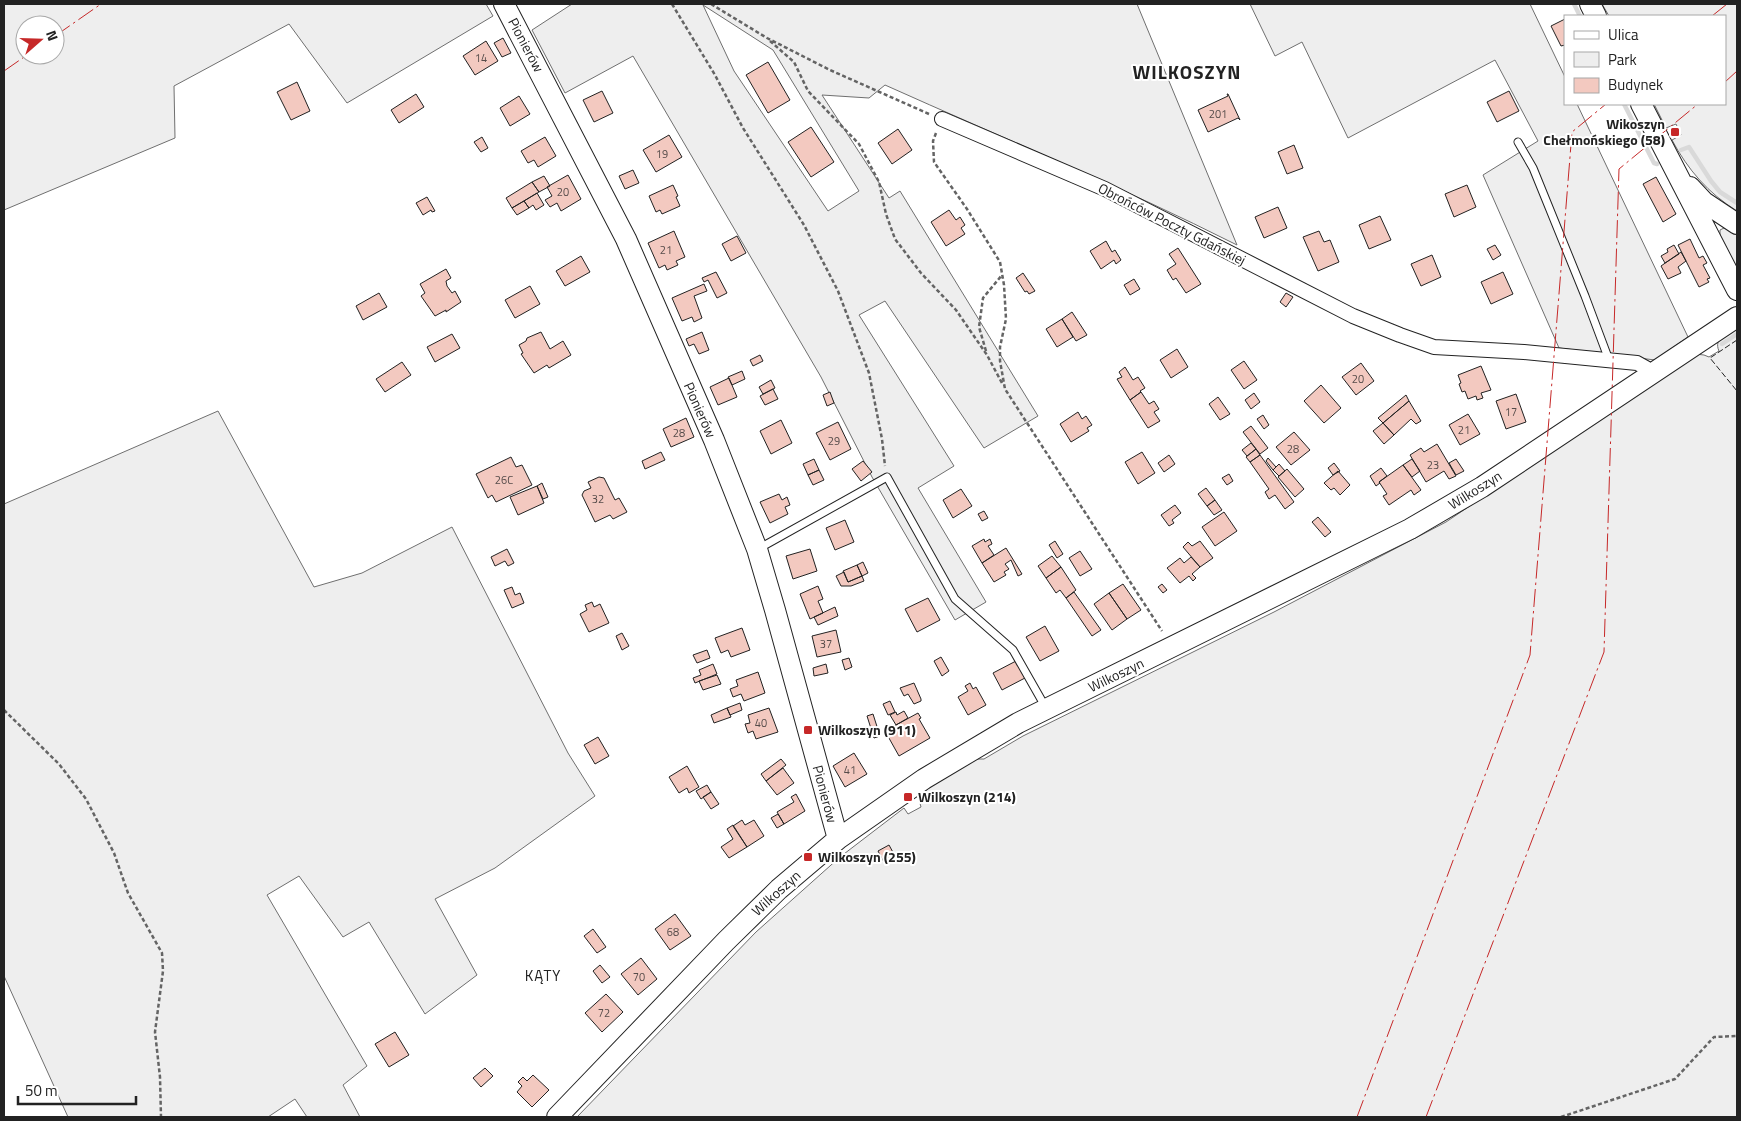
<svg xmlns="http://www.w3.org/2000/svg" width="1741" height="1121" viewBox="0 0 1741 1121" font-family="'Titillium Web',sans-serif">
<rect width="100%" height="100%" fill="#fff"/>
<path fill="#eee" stroke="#6f6f6f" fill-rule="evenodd" d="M4 4H486L493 16 347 103 289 24 174 86 175 138 4 210ZM25 25H55V55H25Z
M572 4H1137L1237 245C1122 187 1003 138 885 85L869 98 822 95 889 198 900 191 1038 416 984 448 885 301 859 315 954 466 918 488 986 602 955 620 872 477 821 377 633 56 565 93 532 30ZM703 5 773 50 859 191 828 211 734 71Z
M1250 4H1530L1565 77V104H1577L1688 337 1655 360 1559 348 1483 175 1538 141 1495 60 1348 138 1302 42 1275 56Z
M1602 4H1737V211C1708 193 1688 170 1672 140L1681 135 1676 124 1666 128 1654 104H1725V16H1609Z
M1724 228 1730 230 1737 234V271L1720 236V230Z
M1737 326V1117H577L756 932 840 857 904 808 908 814 921 807 918 796 932 786 939 778 967 759H984L1023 736 1274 612 1446 522 1695 354 1704 355 1709 357 1719 351C1713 338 1728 332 1737 326Z
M218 411 314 587 362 573 452 527 568 753 595 796 495 868 435 899 477 975 425 1014 369 922 343 937 299 876 267 895 367 1066 343 1085 360 1117H307L295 1099 268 1117H68L4 976V504Z"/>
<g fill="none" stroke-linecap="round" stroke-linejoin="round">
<path stroke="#d9d9d9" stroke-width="4.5" d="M1574 4 1580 16
M1624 104 1654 163 1657 164
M1681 150 1689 147 1711 181 1720 192 1737 203
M1722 344 1737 334"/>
</g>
<path fill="#f3c9c0" stroke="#222" d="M1565 19V45L1561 46 1551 26Z
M503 38 511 53 502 57 494 43Z
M486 41 498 61 475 75 463 56Z
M768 62 790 100 768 113 746 75Z
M297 82 310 111 291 120 277 92Z
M602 91 613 113 594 122 583 100Z
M1509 91 1519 111 1497 122 1487 102Z
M416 94 424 107 399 123 391 110Z
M1227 94H1228L1240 120 1238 118 1208 132 1198 110 1228 96Z
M519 96 530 114 510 126 500 108Z
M811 127 834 162 811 177 788 142Z
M898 129 912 150 892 164 878 143Z
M669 135 682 157 656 172 643 150Z
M482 137 488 148 481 152 474 142Z
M545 137 556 156 538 167 534 160 528 163 521 151Z
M1294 145 1303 168 1287 174 1278 152Z
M633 170 639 183 625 189 619 176Z
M568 175 581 199 561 211 557 203 550 207 545 200 552 196 547 187Z
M544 176 550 186 539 192 532 182Z
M1656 177 1676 214 1663 222 1643 184Z
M532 182 539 192 512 208 506 198Z
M673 185 678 196 676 197 680 206 662 214 660 210 656 212 649 196Z
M1467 185 1476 207 1454 217 1445 194Z
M537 193 544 205 536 210 533 205 529 208 524 201Z
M427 197 435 211 432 212 431 210 423 215 416 203Z
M524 201 529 208 517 215 512 208Z
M1278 207 1287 228 1264 238 1255 217Z
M949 210 956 220 960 217 965 225 961 228 965 234 946 246 931 222Z
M1380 216 1391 240 1369 249 1359 225Z
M674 231 685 257 676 261 678 265 667 270 665 265 659 268 648 243Z
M1319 231 1324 242 1330 240 1339 262 1318 271 1303 237Z
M737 236 746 253 731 261 722 244Z
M1690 239 1699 258 1703 256 1707 263 1703 265 1710 278 1707 279 1709 282 1699 287 1678 245Z
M1106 241 1112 252 1115 250 1121 260 1116 264 1114 260 1101 269 1090 251Z
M1495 245 1501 255 1493 260 1487 249Z
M1674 245 1679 254 1665 263 1661 256 1668 252 1667 249Z
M1178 248 1201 284 1186 293 1176 278 1173 280 1167 270 1176 264 1169 254Z
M1681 252 1686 261 1678 267 1681 273 1668 279 1661 266Z
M1432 255 1441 277 1421 286 1411 264Z
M581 256 590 272 565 286 556 271Z
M446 269 451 278 446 281 447 286 452 293 455 291 461 302 446 312V310L435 316 421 296 425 293 420 284Z
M716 272 727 293 717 298 708 280 704 282 702 278Z
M1503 272 1513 294 1491 304 1481 282Z
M1023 273 1035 291 1029 294 1027 291 1025 292 1016 278Z
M1134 279 1140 289 1130 295 1124 285Z
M704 284 707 291 694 296 702 318 694 322 692 317 682 321 672 298Z
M530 286 540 304 515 318 505 300Z
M379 293 387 307 363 320 356 306Z
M1286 293 1293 297 1286 307 1280 302Z
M1072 312 1087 335 1076 341 1062 319Z
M1062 319 1073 337 1057 347 1046 329Z
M541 332 550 349 563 341 571 355 549 368 547 365 534 373 521 354 523 353 519 345 526 341 527 338Z
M702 332 709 350 699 354 694 344 689 346 686 339Z
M452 334 460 348 435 362 427 347Z
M1177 349 1188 367 1171 378 1160 360Z
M760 355 763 361 753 366 750 360Z
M1244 361 1257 380 1244 389 1231 370Z
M402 362 411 375 385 392 376 379Z
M1361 363 1374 381 1356 395 1342 377Z
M1481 366 1491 390 1481 393 1483 398 1477 400 1476 396 1468 399 1465 391 1462 392 1459 384 1461 383 1458 375Z
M1125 367 1133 380 1138 377 1145 388 1140 391 1141 392 1130 400 1117 379 1122 377 1119 372Z
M742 371 745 379 732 385 728 377Z
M729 378 737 397 718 405 710 387Z
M771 380 775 388 763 394 759 387Z
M1321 385 1341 408 1324 423 1304 401Z
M773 389 778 399 765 405 760 396Z
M830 392 834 403 827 406 823 395Z
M1141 392 1149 404 1154 401 1159 409 1154 412 1160 421 1148 428 1130 400Z
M1254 393 1260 402 1251 409 1245 400Z
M1516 394 1526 422 1506 429 1496 401Z
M1406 395 1409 401 1383 423 1378 418Z
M1218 397 1230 414 1220 420 1209 404Z
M1409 401 1421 421 1416 424 1411 419 1394 435 1383 423Z
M1078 412 1082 419 1086 416 1092 425 1087 428 1089 431 1071 442 1060 424Z
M1468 414 1480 434 1460 445 1449 425Z
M1263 415 1269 425 1264 429 1257 419Z
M686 418 694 437 671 447 663 429Z
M781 420 792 443 771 454 760 431Z
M838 422 851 449 830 460 816 433Z
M1383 423 1394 435 1384 444 1373 431Z
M1251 426 1268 448 1260 454 1243 432Z
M1294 432 1310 450 1291 465 1276 447Z
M1251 443 1256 449 1247 456 1242 450Z
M1437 444 1456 476 1449 479 1444 471 1426 482 1410 455 1421 448 1424 452Z
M1256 449 1260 455 1250 462 1246 457Z
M661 452 665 460 645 469 642 461Z
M1142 452 1155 473 1138 484 1125 462Z
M1169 455 1175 464 1164 472 1158 463Z
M1260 455 1294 502 1285 509 1275 495 1269 499 1265 492 1269 489 1250 462Z
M511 457 516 467 522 465 532 485 496 502 492 495 488 498 476 474Z
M1268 458 1276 467 1273 470 1266 461Z
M814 459 819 470 808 475 803 464Z
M1412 459 1420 471 1412 477 1403 465Z
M1456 459 1464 471 1456 475 1449 463Z
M863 461 872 472 861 481 852 469Z
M1334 463 1340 471 1333 475 1328 468Z
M1279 464 1285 471 1279 476 1273 470Z
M1403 465 1421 490 1414 495 1411 490 1389 505 1383 496 1387 494 1379 482Z
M1381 468 1387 476 1379 482 1380 483 1376 486 1370 476Z
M1287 469 1304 489 1295 497 1278 477Z
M819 470 824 480 813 485 808 475Z
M1338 471 1350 485 1340 495 1334 488 1331 490 1324 483Z
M1229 474 1233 481 1227 485 1222 478Z
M599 477 604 478 615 500 619 498 627 512 613 519 610 515 595 522 582 495 584 491 591 488 588 482Z
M542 483 548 497 543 499 537 486Z
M537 486 544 503 518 515 510 497Z
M1206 488 1215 500 1207 506 1198 494Z
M961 489 972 506 953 518 943 500Z
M779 494 782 500 787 497 790 505 785 507 788 514 770 523 760 502Z
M1215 500 1222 510 1214 515 1207 506Z
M1175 505 1181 513 1172 520 1174 523 1169 526 1161 515Z
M984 511 988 518 982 521 978 514Z
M1224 512 1237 531 1215 546 1202 527Z
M1318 517 1331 532 1325 537 1312 522Z
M845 520 854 542 835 550 826 528Z
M984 539 985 542 990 539 992 544 988 546 994 555 982 563 972 546Z
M1055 541 1063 554 1057 558 1049 545Z
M1200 541 1213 558 1200 567 1183 547 1188 542 1192 546Z
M1006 548 1022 574 1018 576 1011 560 1005 564 1009 569 1004 572 1006 575 994 582 982 563Z
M507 549 514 563 508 566 505 561 495 566 491 557Z
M810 549 817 571 793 579 786 556Z
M1080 551 1092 569 1080 576 1069 558Z
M1052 556 1061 567 1046 578 1038 566Z
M1191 557 1200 567 1192 574 1196 578 1193 581 1189 576 1180 583 1167 568 1180 558 1184 563Z
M863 562 868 573 862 576 857 565Z
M857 565 862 576 848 582 843 571Z
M1061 567 1076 590 1066 598 1060 590 1056 593 1046 578Z
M844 572 848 582 862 576 864 581 851 586H841L836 576Z
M1123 584 1141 610 1127 619 1109 593Z
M1162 584 1167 590 1163 593 1158 587Z
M818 586 823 599 818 601 823 613 810 619 800 594Z
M512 587 515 595 520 593 524 603 512 608 504 590Z
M1074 592 1101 630 1092 636 1066 598Z
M1109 593 1127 619 1112 630 1094 604Z
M928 598 940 620 917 632 905 609Z
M592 602 594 607 600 604 609 623 589 632 580 614 587 610 585 605Z
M835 607 838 616 818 625 814 617Z
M1045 626 1059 651 1040 661 1026 637Z
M742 628 750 650 731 657 728 650 721 653 715 638Z
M836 630 841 652 817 657 812 636Z
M622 633 629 646 622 650 616 636Z
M707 650 710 658 697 663 693 655Z
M941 657 949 671 942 676 934 661Z
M849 658 852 667 845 670 842 660Z
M1016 661 1025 678 1002 690 993 673Z
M713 664 717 674 695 683 693 678 701 675 699 670Z
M826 664 828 673 814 676 813 668Z
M758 672 765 693 744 701 741 694 733 697 730 689 738 686 736 680Z
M717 675 721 684 703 690 699 681Z
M914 683 921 699V701L914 704 908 694 904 696 900 688Z
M970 683 973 689 976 687 986 705 968 715 958 697 968 691 965 686Z
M890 701 895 712 888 715 883 704Z
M740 703 742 710 730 715 727 708Z
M727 708 731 717 714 723 711 715Z
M769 708 778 732 756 739 753 731 748 733 745 724 750 723 748 715Z
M904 711 908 718 896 725 890 715 896 712 897 715Z
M918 713 921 718 919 719 930 738 899 756 885 731Z
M873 714 880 736 874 738 867 716Z
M598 737 609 756 595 764 584 745Z
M854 753 867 774 845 787 833 766Z
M781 759 786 765 766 781 761 774Z
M687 766 699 787 689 793 687 788 679 793 669 777Z
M783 768 794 783 777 795 766 781Z
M707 785 711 792 701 799 696 791Z
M711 792 719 804 711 809 703 797Z
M796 794 805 811 784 824 777 812 794 802 791 797Z
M778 814 784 824 777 828 771 818Z
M742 820 745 825 754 820 764 836 747 847 733 826Z
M733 825 747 847 729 858 721 847 733 839 727 829Z
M889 845 895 856 884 862 878 851Z
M675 914 691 936 670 950 655 929Z
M593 929 606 947 597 953 584 936Z
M641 958 657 979 638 995 621 974Z
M600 965 610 977 602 983 593 971Z
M606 994 623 1012 602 1032 585 1013Z
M395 1032 409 1055 389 1067 375 1044Z
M485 1068 493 1076 481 1087 473 1078Z
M533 1075 549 1090 532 1107 517 1092 522 1086 518 1082 523 1077 527 1081Z"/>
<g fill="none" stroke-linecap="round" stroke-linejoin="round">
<g stroke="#222" stroke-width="9">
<path id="lane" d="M1518 142 1533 168 1585 296 1609 360
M758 549 887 477 955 599 1013 650 1046 708"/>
</g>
<g stroke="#222" stroke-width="16">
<path id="street" d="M942 119 1105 189 1353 316 1400 335 1434 347 1524 352 1637 363 1646 368 1651 374"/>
</g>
<g stroke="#222" stroke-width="22">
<path id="secondary" d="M504 4 626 239 714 440 757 549 775 610 838 839
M1590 4 1596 16
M1641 104 1737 290
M1690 187 1704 202 1737 224
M557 1117 726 941 779 889 838 839 924 779 1018 723 1410 529 1482 487 1737 317"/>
</g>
<path stroke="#646464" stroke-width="2.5" stroke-dasharray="4 2.5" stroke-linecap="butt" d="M672 4 715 75 743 128 804 225 838 291 869 373 882 439 885 466
M711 4 767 38 830 70 929 114
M770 41 794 62 808 91 859 144 879 182 886 214 895 239 921 273 956 310 987 355 1003 385
M936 133 933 141 934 162 967 209 1000 262 1004 285 1006 319 1000 347V361L1005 389 1162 631
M986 351 979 327 983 298 1002 275
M4 710 59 764 86 799 114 853 128 893 162 953 163 971 155 1032 160 1077 161 1117
M1561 1117 1675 1079 1714 1037 1737 1036"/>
<use href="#lane" stroke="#fff" stroke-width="7"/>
<use href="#street" stroke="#fff" stroke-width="14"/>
<use href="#secondary" stroke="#fff" stroke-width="20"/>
<path stroke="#222" stroke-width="1" stroke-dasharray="6 2.5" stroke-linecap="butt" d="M1737 340 1710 358 1737 391"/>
<path stroke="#c62828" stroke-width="1" stroke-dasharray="18 4 2.5 4" stroke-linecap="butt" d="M1712 16 1727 4
M55 36 101 4
M4 71 27 55
M1725 82 1737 71
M1357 1117 1530 655 1572 132 1606 104
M1426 1117 1604 652 1619 169 1698 104"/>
</g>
<g fill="#c62828" stroke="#fff" stroke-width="2">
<rect x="1670" y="127" width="10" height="10" rx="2.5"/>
<rect x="803" y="725" width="10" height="10" rx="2.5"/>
<rect x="903" y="792" width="10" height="10" rx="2.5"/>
<rect x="803" y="852" width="10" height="10" rx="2.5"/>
</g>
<g text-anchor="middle" stroke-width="4" stroke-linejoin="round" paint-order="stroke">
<g font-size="11" fill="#564c4a">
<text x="481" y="62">14</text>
<text x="1218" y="118">201</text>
<text x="662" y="158">19</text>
<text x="563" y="196">20</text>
<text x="666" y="254">21</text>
<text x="1358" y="383">20</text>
<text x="1511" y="416">17</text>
<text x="1464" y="434">21</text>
<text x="679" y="437">28</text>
<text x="834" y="445">29</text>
<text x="1293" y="453">28</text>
<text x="1433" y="469">23</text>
<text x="504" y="484">26C</text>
<text x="598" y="503">32</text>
<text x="826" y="648">37</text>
<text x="761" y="727">40</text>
<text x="850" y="774">41</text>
<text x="673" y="936">68</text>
<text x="639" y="981">70</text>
<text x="604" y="1017">72</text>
</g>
<g font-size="14" fill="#222" stroke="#fff">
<text transform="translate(526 45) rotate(62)" y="5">Pionierów</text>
<text transform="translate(1172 224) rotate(27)" y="5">Obrońców Poczty Gdańskiej</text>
<text transform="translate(700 410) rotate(66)" y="5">Pionierów</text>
<text transform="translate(1475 490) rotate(-32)" y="5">Wilkoszyn</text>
<text transform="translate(1116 675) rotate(-26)" y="5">Wilkoszyn</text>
<text transform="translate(825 794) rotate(75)" y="5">Pionierów</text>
<text transform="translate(776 893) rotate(-42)" y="5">Wilkoszyn</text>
</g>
<g font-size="14" font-weight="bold" fill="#222" stroke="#fff" text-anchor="start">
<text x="1665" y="129" text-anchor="end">Wikoszyn<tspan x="1665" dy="16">Chełmońskiego (58)</tspan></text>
<text x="818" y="735">Wilkoszyn (911)</text>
<text x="918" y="802">Wilkoszyn (214)</text>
<text x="818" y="862">Wilkoszyn (255)</text>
</g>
<g font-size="15" letter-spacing="1" fill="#222" stroke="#fff">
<text x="543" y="981">KĄTY</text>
</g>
<g font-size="19" font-weight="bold" letter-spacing="1" fill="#222" stroke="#fff">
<text x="1187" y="79">WILKOSZYN</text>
</g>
</g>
<rect width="1741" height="1121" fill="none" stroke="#222222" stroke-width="10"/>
<rect x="1564" y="15" width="162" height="90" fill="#ffffff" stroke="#a7a7a7"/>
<rect x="1574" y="31" width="25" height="8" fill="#ffffff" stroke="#a7a7a7"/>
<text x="1608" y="40" font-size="15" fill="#222222">Ulica</text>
<rect x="1574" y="52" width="25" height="15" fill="#eeeeee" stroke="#a7a7a7"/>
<text x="1608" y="65" font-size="15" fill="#222222">Park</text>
<rect x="1574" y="78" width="25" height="15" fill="#f3c9c0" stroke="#a7a7a7"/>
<text x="1608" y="90" font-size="15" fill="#222222">Budynek</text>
<g transform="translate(40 40) rotate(70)"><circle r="24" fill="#ffffff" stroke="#a7a7a7"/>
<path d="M0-4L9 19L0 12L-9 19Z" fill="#c62828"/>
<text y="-8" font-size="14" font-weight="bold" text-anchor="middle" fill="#222222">N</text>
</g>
<path d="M18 1096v8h118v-8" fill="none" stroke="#222222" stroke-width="2.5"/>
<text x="25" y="1096" font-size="15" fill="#222222" stroke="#ffffff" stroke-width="4" paint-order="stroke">50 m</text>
</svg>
